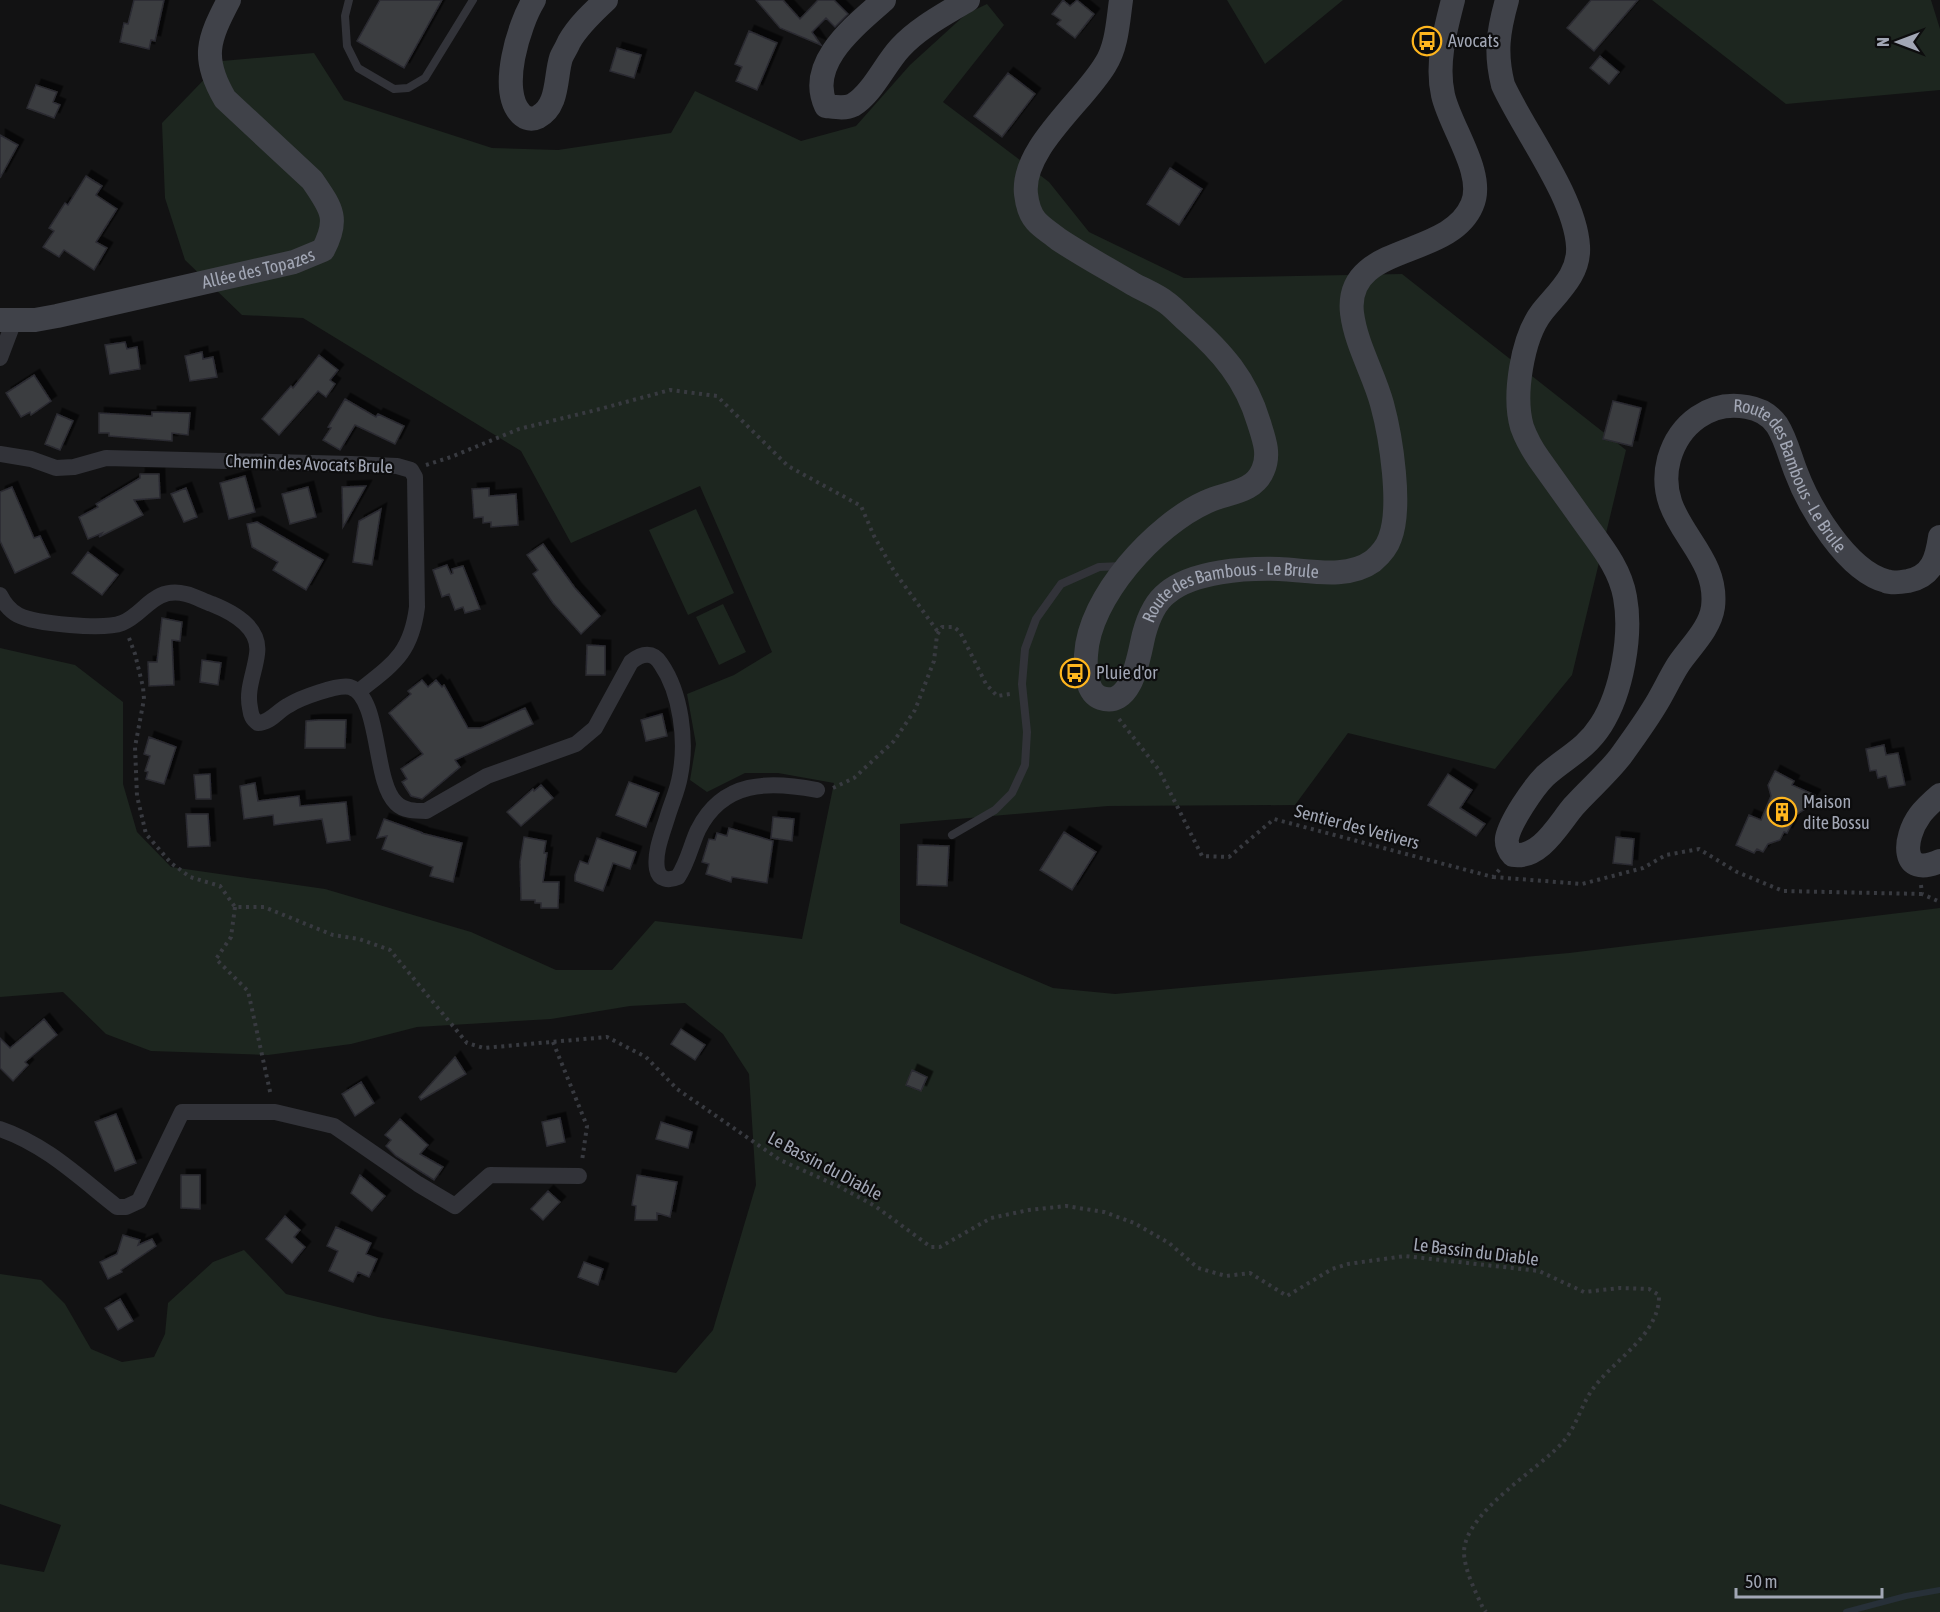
<svg xmlns="http://www.w3.org/2000/svg" width="1940" height="1612" viewBox="0 0 1940 1612" font-family="'Asap Condensed',sans-serif">
<defs>
<filter id="shadow"><feDropShadow dx="5.5" dy="-5.5" stdDeviation="0" flood-color="#0009"/></filter>
</defs>
<rect width="100%" height="100%" fill="#121213"/>
<path fill="#1d261f" d="M1227 0H1343L1265 64Z
M1652 0H1931L1940 29V90L1786 104Z
M987 4 1004 25 943 102 1049 182 1089 232 1184 278 1402 274 1626 450 1572 675 1495 769 1348 733 1295 805 1108 806 900 824V923L1053 988 1115 994 1569 953 1940 908V1612H0V1564L44 1572 61 1525 0 1504V1274L41 1280 65 1304 91 1349 122 1362 154 1357 165 1334 168 1303 213 1262 244 1250 286 1294 378 1317 676 1373 713 1330 756 1185 749 1074 723 1034 685 1003 630 1006 551 1019 417 1027 351 1044 268 1055 151 1051 106 1034 63 992 0 997V648L75 665 123 702V784L137 832 171 867 325 889 471 932 556 970H612L655 921 802 939 834 783 778 773H745L707 792 690 780 696 744 687 694 734 675 772 652 700 486 571 543 521 451 303 318 242 315 185 260 165 198 162 123 222 61 314 53 344 100 492 148 558 150 671 133 695 91 801 141 856 126 910 65 966 14Z
M696 509 734 593 688 615 649 530Z
M723 604 746 652 719 665 696 617Z"/>
<g fill="none" stroke-linecap="round" stroke-linejoin="round">
<path stroke="#273038" stroke-width="6" d="M1846 1612 1906 1596 1940 1590"/>
</g>
<path fill="#3b3c41" stroke="#2b2b30" stroke-width="1.5" filter="url(#shadow)" d="M134 0H164L155 41 151 40 149 49 120 42 124 23 128 24Z
M380 0H442L404 68 357 41Z
M756 0H783L800 19 818 0H834L848 14 835 27 826 18 812 32 821 45 780 28Z
M1063 0 1070 6 1077 0 1094 14 1075 38 1057 24 1061 20 1052 14Z
M1591 0H1638L1594 51 1567 28Z
M749 31 777 43 757 90 736 81 742 67 735 64Z
M617 48 641 55 634 78 610 71Z
M1600 56 1619 72 1609 84 1590 68Z
M1008 73 1035 94 1002 137 974 116Z
M36 85 57 92 53 102 60 105 54 118 27 108Z
M0 135 18 145 0 178Z
M1170 168 1202 189 1179 225 1147 204Z
M86 176 102 186 96 195 117 209 96 242 107 248 94 270 64 250 59 257 43 247 54 231 49 228 65 203 68 205Z
M125 342 127 349 137 347 140 369 110 374 105 345Z
M202 352 203 359 213 357 217 377 190 381 185 356Z
M319 355 338 370 330 380 335 384 326 397 318 391 279 435 262 419 291 386 293 388Z
M34 375 51 401 31 415 30 412 21 417 6 393Z
M345 399 376 417 378 414 404 426 395 444 355 425 340 450 323 440 331 428 328 427Z
M1613 401 1641 408 1632 446 1603 439Z
M152 412 190 413 188 435 172 433V441L109 436V433H99V413L152 416Z
M57 414 73 421 60 450 45 444Z
M140 474H159L160 498 134 500 143 515 99 537 102 533 88 539 79 517 98 507 96 504 140 478Z
M245 476 255 512 229 519 220 483Z
M366 486 343 527 342 487Z
M12 487 34 538 40 536 50 557 15 573 0 541V492Z
M308 487 316 517 290 524 282 494Z
M186 488 197 517 184 522 171 494Z
M489 488V496L516 494 518 525 491 527V522L483 523V517L474 518 472 489Z
M381 509 372 565 353 562 359 521Z
M257 522 323 560 306 590 273 570 278 562 252 547 247 524Z
M543 544 575 588 600 616 581 634 553 603 533 574 538 570 527 555Z
M88 552 118 575 102 595 72 573Z
M447 565 451 574 453 573 452 569 463 566 480 609 465 613 463 607 455 610 449 594 442 597 433 570Z
M162 618 182 622 180 641 172 640 174 685 149 686 148 662H157Z
M587 645 605 646V675H586Z
M202 660 221 663 218 685 200 682Z
M422 680 428 687 436 680 442 687 444 685 468 728H481L525 708 533 724 455 760 460 767 422 799 411 796 402 782 407 779 401 769 423 754 389 713 411 694 408 691Z
M662 714 667 736 646 741 641 720Z
M318 720H346L345 748H305L306 721Z
M149 737 176 747 164 784 146 779 148 772 145 771 150 756 144 754Z
M1884 745 1886 755 1898 753 1905 785 1889 788 1886 776 1878 778 1876 770 1870 771 1866 749Z
M1775 771 1794 781 1792 785 1815 795 1807 808 1797 814 1787 833 1784 832 1780 840 1768 844 1763 852 1757 849 1754 853 1736 845 1749 815 1761 820 1771 796 1768 785Z
M210 774 211 799H196L194 775Z
M1448 774 1472 790 1460 808 1485 824 1476 836 1428 805Z
M629 782 659 793 646 827 616 815Z
M255 783 258 801 299 796 300 806 346 802 350 840 327 843 322 819 274 825 273 815 244 819 240 786Z
M541 785 553 798 521 826 507 812 533 789 534 791Z
M186 814H208L210 846 188 847Z
M773 817 794 819 792 841 771 838Z
M384 819 423 833H421L462 843 453 882 430 876 433 867 382 849 387 836 377 838Z
M729 828 773 841 767 883 732 877 731 882 706 874 709 864 702 862 709 839 715 840 717 833 727 836Z
M1064 832 1096 852 1072 890 1040 870Z
M524 837 546 841 544 853H547L543 882H559L558 908H541V903H535V900H521L520 862Z
M1616 837 1634 839 1632 865 1613 863Z
M597 838 636 852 630 869 613 863 603 891 575 881V875L580 861 588 864Z
M918 845 949 846 947 886 917 885Z
M44 1019 57 1035 25 1062 28 1065 13 1081 0 1068V1038L10 1048Z
M681 1029 705 1045 695 1060 671 1044Z
M455 1057 466 1074 421 1100 419 1097Z
M912 1070 927 1077 921 1091 906 1085Z
M361 1082 374 1103 355 1116 342 1094Z
M116 1114 136 1163 115 1171 95 1122Z
M560 1118 565 1142 547 1146 542 1122Z
M400 1119 428 1145 420 1154 443 1167 434 1180 396 1156 386 1146 391 1140 385 1135Z
M661 1122 692 1132 688 1148 656 1139Z
M181 1175H200V1209L181 1208Z
M360 1175 385 1196 372 1211 351 1193Z
M637 1175 677 1182 670 1217 657 1213V1220H635L636 1206 632 1205Z
M548 1191 560 1202 543 1220 531 1209Z
M285 1216 300 1230 294 1237 305 1247 292 1263 266 1239Z
M336 1227 371 1243 366 1254 377 1259 369 1277 358 1272 353 1282 329 1271 338 1251 327 1246Z
M123 1235 140 1240 138 1245 152 1239 156 1246 121 1270 122 1272 108 1279 100 1262 117 1254Z
M584 1262 603 1269 598 1285 578 1277Z
M120 1299 133 1321 118 1330 105 1308Z"/>
<g fill="none" stroke-linecap="round" stroke-linejoin="round">
<path stroke="#383a40" stroke-width="4" stroke-dasharray="3 4.5" stroke-linecap="butt" d="M426 465 451 457 519 429 600 409 670 390 717 396 788 466 861 506 874 536 894 571 938 632
M129 638 135 654 143 687 144 699 135 747 137 796 146 834 171 863 190 877 220 886 235 907H264L333 935 359 939 390 950 467 1043 484 1048 607 1037 646 1057 677 1089 780 1160 838 1186 875 1206 931 1247H940L991 1218 1029 1210 1066 1206 1104 1212 1134 1223 1169 1243 1198 1268 1226 1276 1250 1273 1287 1296 1332 1269 1348 1264 1405 1256 1539 1271 1584 1292 1620 1288 1649 1289 1659 1295C1660 1335 1613 1360 1592 1390 1581 1406 1576 1427 1563 1442 1538 1470 1465 1512 1464 1552 1464 1569 1476 1593 1483 1608L1486 1612
M1119 719 1159 770 1202 856 1229 857 1274 819 1493 877 1500 869
M833 788 854 778 894 741 915 710 934 661 937 635 942 627H954L960 632 986 684 997 696 1010 694
M1493 877 1582 884 1643 868 1666 855 1699 849 1737 872 1783 891 1922 894
M1921 885 1922 894 1940 902
M235 907 231 937 216 959 248 991 271 1096
M553 1042 587 1126 582 1161"/>
<path stroke="#323339" stroke-width="8" d="M349 0 345 16 347 46 358 68 394 89 408 88 425 78 473 0
M952 835 995 810 1012 793 1025 765 1027 732 1022 684 1025 649 1036 619 1061 584 1099 567 1122 566"/>
<path stroke="#323339" stroke-width="16" d="M0 358 14 321
M0 454 31 459 56 468 74 467 106 458 351 464 397 466 411 470 415 477 417 607C411 654 393 664 358 692
M0 595C4 603 9 610 18 615 35 624 104 630 122 623 145 614 153 586 186 594 195 596 203 601 212 604 232 612 261 627 257 654 255 672 246 689 250 708 251 715 252 719 258 723 271 723 278 710 289 705 300 698 338 684 350 687 381 697 373 782 396 803 404 811 415 811 426 811L487 776 576 744 595 728 631 662C642 653 653 651 661 664 681 693 687 741 680 776 678 789 672 802 668 815 663 832 654 852 657 869 659 880 669 881 678 877 688 862 691 845 698 830 723 780 769 781 817 790
M0 1129C45 1144 80 1178 117 1207H126L139 1201 182 1112H275L334 1126 418 1184 455 1206 490 1175 579 1176"/>
<g stroke="#404249" stroke-width="24">
<path d="M534 0C519 24 498 91 521 114 526 119 532 120 538 117 559 106 555 77 561 58 563 53 567 47 569 42 578 26 593 12 606 0"/>
<path d="M884 0C855 26 806 63 826 106 835 107 845 109 853 105 872 94 885 64 900 48 918 28 945 14 968 0"/>
<path id="s1" d="M1121 0C1118 21 1117 47 1105 65 1083 102 1021 149 1026 194 1027 203 1030 214 1036 221 1042 228 1051 233 1058 239 1082 255 1108 269 1133 284 1144 290 1157 295 1167 303 1174 308 1181 316 1188 322 1222 352 1246 379 1259 423 1264 439 1270 454 1263 470 1253 494 1226 492 1206 502 1155 525 1089 597 1086 655 1085 668 1086 693 1101 698 1133 709 1139 653 1144 634 1148 619 1154 603 1167 593 1193 571 1246 568 1279 569 1308 570 1347 580 1373 561 1380 555 1387 547 1390 538 1402 507 1391 437 1382 404 1374 374 1356 345 1352 313 1344 242 1449 260 1472 205 1486 174 1450 127 1443 95 1436 64 1445 31 1453 0"/>
<path id="s2" d="M1507 0C1498 32 1495 53 1503 85 1524 131 1575 197 1578 246 1580 274 1558 292 1542 312 1522 338 1513 396 1522 427 1526 438 1532 449 1539 459 1554 480 1569 501 1584 522 1601 546 1620 568 1625 597 1632 635 1622 692 1601 725 1585 750 1566 757 1545 776 1533 788 1510 822 1507 838 1506 844 1509 851 1513 855 1540 859 1558 825 1573 807 1588 790 1606 775 1620 757 1633 739 1647 720 1658 701 1665 689 1671 676 1678 665 1690 647 1710 629 1713 607 1720 548 1652 523 1669 459 1679 424 1710 400 1747 407 1759 409 1770 415 1777 425 1786 439 1790 457 1796 472 1809 507 1847 571 1886 581 1891 583 1902 582 1908 581 1933 576 1937 557 1940 537"/>
<path id="s3" d="M0 320H35L57 316 294 262 323 250C340 218 331 208 312 180L225 99C201 58 208 40 229 0"/>
<path d="M1940 795C1933 801 1925 808 1920 815 1903 838 1900 879 1940 861"/>
</g>
</g>
<defs>
<g id="bus-ring" transform="scale(1.5)"><circle r="9.5" fill="#0d0d0e" stroke="#ffb61e" stroke-width="1.5"/><path d="M-5-6H5V4H4V6H2V4H-2V6H-4V4H-5ZM-3.5-4V0h7V-4ZM-3.5 1.2v1.5H-2V1.2ZM2 1.2v1.5H3.5V1.2Z" fill="#ffb61e"/></g>
<g id="building-ring" transform="scale(1.5)"><circle r="9.5" fill="#0d0d0e" stroke="#ffb61e" stroke-width="1.5"/><path d="M-4-6H4V6H1V3H-1V6H-4ZM-2.5-4.3h1.7v1.8h-1.7ZM.8-4.3h1.7v1.8H.8ZM-2.5-1h1.7V.8h-1.7ZM.8-1h1.7V.8H.8Z" fill="#ffb61e"/></g>
</defs>
<g fill-rule="evenodd">
<use href="#bus-ring" x="1427" y="41"/>
<use href="#bus-ring" x="1075" y="673"/>
<use href="#building-ring" x="1782" y="812"/>
</g>
<g text-anchor="middle" stroke-width="4.5" stroke-linejoin="round" paint-order="stroke">
<g font-size="18" fill="#a2a7b5" stroke="#0d0d0e" text-anchor="start">
<text x="1448" y="47">Avocats</text>
<text x="1096" y="679">Pluie d'or</text>
<text x="1803" y="808">Maison<tspan x="1803" dy="21">dite Bossu</tspan></text>
</g>
<g font-size="18" fill="#a2a7b5" stroke="#0d0d0e">
<text dy="6" stroke="none"><textPath href="#s3" startOffset="264">Allée des Topazes</textPath></text>
<text transform="translate(309 464) rotate(2)" y="6">Chemin des Avocats Brule</text>
<text dy="6" stroke="none"><textPath href="#s2" startOffset="1634">Route des Bambous - Le Brule</textPath></text>
<text dy="6" stroke="none"><textPath href="#s1" startOffset="1122">Route des Bambous - Le Brule</textPath></text>
<text transform="translate(1357 827) rotate(15)" y="6">Sentier des Vetivers</text>
<text transform="translate(825 1166) rotate(28)" y="6">Le Bassin du Diable</text>
<text transform="translate(1476 1252) rotate(7)" y="6">Le Bassin du Diable</text>
</g>
</g>
<g transform="translate(1898 42) rotate(270)" stroke="#0d0d0e" stroke-width="4.5" paint-order="stroke">
<path d="M0-4.5L10 22L0 15L-10 22Z" fill="#a2a7b5"/>
<text y="-9" font-size="16" font-weight="bold" text-anchor="middle" fill="#a2a7b5">N</text>
</g>
<path d="M1736 1588v9h146v-9" fill="none" stroke="#a2a7b5" stroke-width="3"/>
<text x="1745" y="1588" font-size="18" fill="#a2a7b5" stroke="#0d0d0e" stroke-width="4.5" paint-order="stroke">50 m</text>
</svg>
